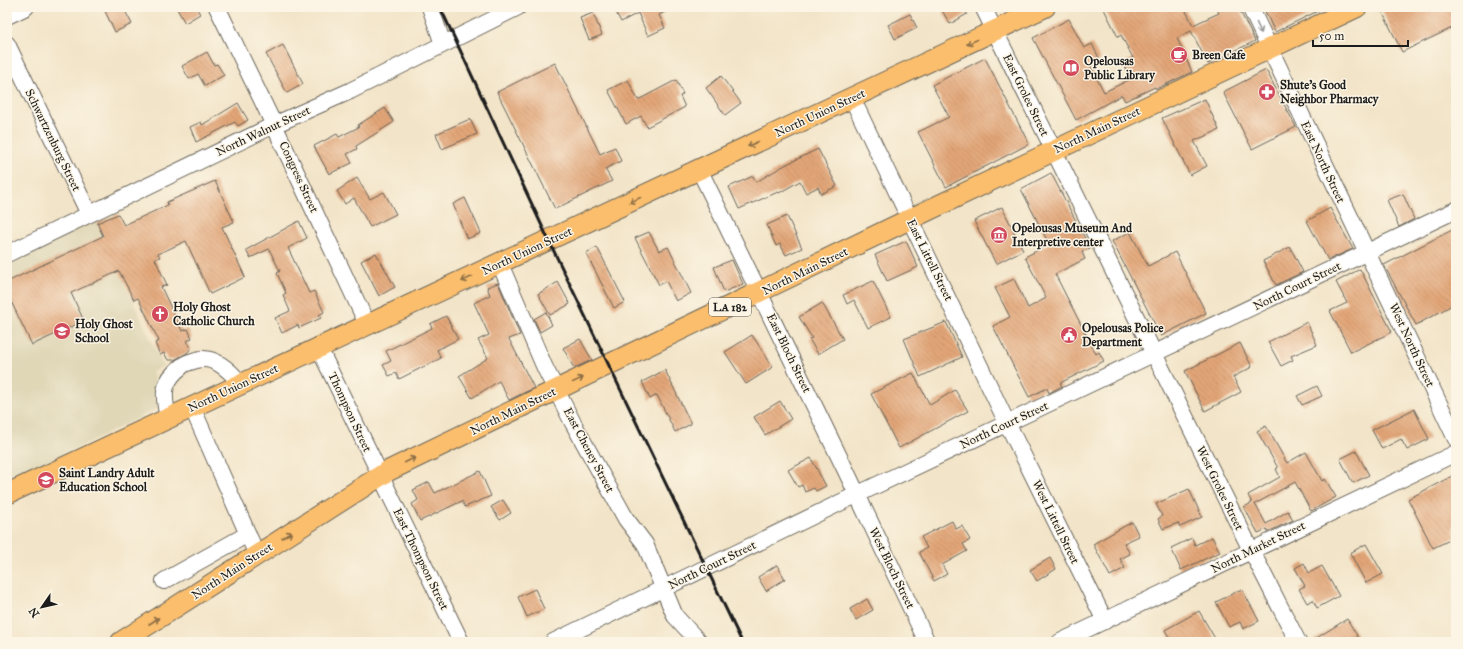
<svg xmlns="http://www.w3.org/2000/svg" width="1463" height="649" viewBox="0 0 1463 649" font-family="'IM FELL Great Primer',serif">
<defs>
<pattern id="building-back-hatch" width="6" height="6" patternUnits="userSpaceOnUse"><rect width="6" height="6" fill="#e2a577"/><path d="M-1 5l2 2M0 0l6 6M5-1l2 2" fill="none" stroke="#c18d66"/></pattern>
</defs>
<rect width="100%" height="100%" fill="#fcf5e5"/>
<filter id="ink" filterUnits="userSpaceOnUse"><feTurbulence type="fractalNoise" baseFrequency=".025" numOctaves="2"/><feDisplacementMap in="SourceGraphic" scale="8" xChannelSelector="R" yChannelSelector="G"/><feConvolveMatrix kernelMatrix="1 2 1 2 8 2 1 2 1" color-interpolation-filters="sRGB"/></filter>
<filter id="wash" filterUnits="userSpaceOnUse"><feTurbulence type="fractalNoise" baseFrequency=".012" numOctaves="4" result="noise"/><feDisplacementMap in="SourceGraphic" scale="16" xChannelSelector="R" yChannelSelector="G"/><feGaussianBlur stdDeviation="0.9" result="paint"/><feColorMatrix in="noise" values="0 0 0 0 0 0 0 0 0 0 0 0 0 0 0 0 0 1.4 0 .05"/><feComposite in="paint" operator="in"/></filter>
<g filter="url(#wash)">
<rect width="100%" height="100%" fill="#f2e4c8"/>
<path fill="#e0d7b7" d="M95 220 163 366 152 372 158 389 153 393 159 408 7 482V264Z"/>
<g id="blocks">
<path fill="url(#building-back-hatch)" d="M103 7H123L132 24 115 32Z
M176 7H196L200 14 185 23Z
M613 7H675L659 15 665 28 648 36 638 13 621 22Z
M940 7H963L967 14 950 24Z
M1103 7H1184L1193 25 1219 13 1216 7H1238L1255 41 1208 64 1191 31 1177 38 1192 72 1156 89 1155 87 1125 101 1122 95 1076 120 1033 38 1069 19 1084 48 1092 44 1100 60 1090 65 1104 92 1131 79 1123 63 1133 58 1121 35 1118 37Z
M1263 7H1326L1275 32Z
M1380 7H1456V26L1402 52Z
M593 13 602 35 589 40 580 18Z
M910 14 917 28 895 39 888 25Z
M283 45 303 84 287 93 266 54Z
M207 52 214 65 217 64 224 75 205 86 198 74 189 79 182 66Z
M985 58 1029 144 946 187 918 132 949 117 932 85Z
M555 63 600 154 615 147 621 161 605 169 612 181 555 209 497 92Z
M1266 70 1296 127 1252 149 1223 92Z
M721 76 741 103 725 115 706 88Z
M628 80 638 100 676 80 683 94 680 96 685 107 647 127 641 116 626 124 608 90Z
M1205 99 1219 130 1194 141 1207 166 1190 175 1162 118Z
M238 103 248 120 238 126 235 122 196 142 190 127 201 122 202 125Z
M385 108 394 122 356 146 357 149 347 154 352 163 329 174 314 146 337 134 339 137 359 127 358 125Z
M470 119 477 134 442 149 436 134Z
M818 149 837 186 821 194 818 187 806 193 800 181 779 193 778 192 739 209 729 187 753 176 756 182 785 165Z
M1051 173 1090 248 1082 252 1085 259 1055 274 1096 354 1099 352 1104 361 1060 383 1062 386 1049 393 1047 388 1029 397 993 326 1010 317 995 288 1014 279 1028 308 1046 298 1025 257 1049 244 1021 189Z
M357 178 370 199 384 192 396 214 370 227 354 198 345 204 337 191Z
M215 181 234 222 222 227 245 277 210 294 186 241 158 254 160 257 155 259 167 285 161 287 182 331 188 329 192 338 187 341 191 348 187 353 174 360H168L164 353 160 355 155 343 159 341 138 298 134 300 119 271 71 293 84 321 32 345 7 293V282L103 236 97 223 118 214 124 225 168 205 167 202Z
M1403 194 1414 219 1399 227 1387 200Z
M465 198 481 233 467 239 453 204Z
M1002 207 1023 250 996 264 974 221Z
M1330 208 1353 249 1328 260 1307 221Z
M787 216 802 248 786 255 780 244 776 246 767 225Z
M299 221 307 238 288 248 309 293 314 291 324 312 319 315 321 318 299 328 298 325 282 333 275 318 290 311 283 295 286 293 277 273 280 271 269 249 250 258 246 250Z
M1452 230 1456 238V303L1416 325 1384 265Z
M649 232 659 251 668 247 691 293 676 301 666 281 659 285 635 238Z
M1130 232 1148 266 1175 252 1206 313 1161 336 1112 241Z
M906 241 918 267 887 281 875 255Z
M597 247 625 302 614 308 586 253Z
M1290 247 1303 272 1276 285 1263 261Z
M376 253 395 287 379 296 361 261Z
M732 260 743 284 724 292 714 267Z
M1360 269 1392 332 1351 352 1330 311 1347 303 1336 282Z
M873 281 891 317 868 328 854 300 847 304 843 295Z
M558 282 570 304 550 315 538 294Z
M498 283 520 335 509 339 534 388 509 400 499 381 472 398 459 376 488 358 478 340 489 335 474 303 490 295 487 287Z
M822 303 843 339 818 354 809 339 812 338 799 317Z
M546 312 552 325 540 332 534 319Z
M446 316 458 339 437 350 441 358 399 379 396 373 389 376 383 365 391 361 386 351 432 328 430 324Z
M946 322 962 357 920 377 904 339Z
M1307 322 1317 345 1291 356 1293 360 1281 366 1268 342Z
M752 335 773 367 746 384 725 352Z
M580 339 592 360 574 368 563 348Z
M1240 343 1252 367 1233 377 1241 392 1205 411 1185 371Z
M665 370 691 424 675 432 657 395 650 399 642 382Z
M913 373 930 405 955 390 968 411 899 448 871 394Z
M1317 386 1322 396 1302 405 1297 396Z
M780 401 791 419 765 435 754 417Z
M1414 409 1429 439 1407 450 1401 439 1382 449 1372 430Z
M1266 426 1287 463 1306 452 1322 481 1325 479 1336 497 1311 511 1295 482 1255 504 1266 524 1288 511 1293 520 1268 532 1267 529 1258 533 1244 507 1252 503 1248 495 1280 477 1276 469 1278 468 1257 431Z
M1356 451 1369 475 1353 483 1340 459Z
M811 458 826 486 816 491 814 488 805 492 802 485 798 487 788 470Z
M480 471 491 496 465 507 462 501 420 521 412 504 418 500 413 490 429 482 435 493Z
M1456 474V525L1453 527 1456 537 1433 548 1408 499Z
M1189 489 1202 517 1180 527 1178 523 1163 529 1158 519 1162 516 1156 504Z
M503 500 511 513 500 520 491 507Z
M952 521 956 529 962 526 970 540 963 544 967 551 942 565 947 574 934 581 919 552 927 548 921 537Z
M1132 522 1139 536 1124 543 1130 554 1120 559 1125 568 1110 576 1093 544Z
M1212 537 1220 552 1181 570 1171 548 1192 538 1195 545Z
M1366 544 1383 574 1366 583 1350 553Z
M1050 558 1056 569 1037 581 1030 570Z
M1304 563 1309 573 1322 566 1339 596 1317 608 1313 600 1307 603 1299 589 1305 586 1295 568Z
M777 565 785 579 766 591 758 577Z
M535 589 544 609 527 617 518 597Z
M1242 589 1259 621 1243 629 1240 622 1229 627 1216 602Z
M867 599 873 610 856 620 850 609Z
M1199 611 1217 642H1172L1165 630Z
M1347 619 1358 637 1349 642H1310Z"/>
</g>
</g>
<g filter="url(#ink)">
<use href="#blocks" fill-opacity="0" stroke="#676258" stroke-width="1"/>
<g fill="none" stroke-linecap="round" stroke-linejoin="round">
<g stroke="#676258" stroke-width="18">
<path id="minor" d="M217 7 274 125 368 326
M430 7 443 44
M983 7 1251 550 1298 642
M1250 7 1456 439
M7 16 26 7
M7 44 89 214
M852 98 1007 423 1105 621
M699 169 846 471 927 642
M7 254 274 125 350 91 518 7
M500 264 545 368 573 423 626 519 645 544 675 616 699 642
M319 348 461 642
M187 363C191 362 197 359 202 359 218 358 232 373 241 384
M192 407 257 555
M168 418C163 395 161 382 182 366
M164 581 248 534
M553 642 856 495 1456 210
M1060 642 1456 453"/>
</g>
<g stroke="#676258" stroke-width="22">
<path id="major" d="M7 494 1045 7
M121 642 388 471 910 219 1357 7"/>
</g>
<use href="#minor" stroke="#fff" stroke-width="16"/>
<use href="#major" stroke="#fabe6d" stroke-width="20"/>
<path stroke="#1c1c1c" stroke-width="3" d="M440 7 549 241 742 642"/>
</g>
<defs><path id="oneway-shaft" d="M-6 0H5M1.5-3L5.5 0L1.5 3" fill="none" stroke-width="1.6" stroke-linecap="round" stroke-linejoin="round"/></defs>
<use stroke="#999" href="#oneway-shaft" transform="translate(1259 28) rotate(65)"/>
<g stroke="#8b6d44">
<use href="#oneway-shaft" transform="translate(972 42) rotate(155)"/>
<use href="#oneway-shaft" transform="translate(753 144) rotate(155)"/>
<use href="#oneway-shaft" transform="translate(635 200) rotate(155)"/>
<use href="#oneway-shaft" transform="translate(467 279) rotate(155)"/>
<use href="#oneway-shaft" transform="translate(578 380) rotate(-25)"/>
<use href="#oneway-shaft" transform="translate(410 460) rotate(-27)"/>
<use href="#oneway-shaft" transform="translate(287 535) rotate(-33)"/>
<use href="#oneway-shaft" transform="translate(154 621) rotate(-33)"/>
</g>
</g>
<defs>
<g id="cafe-disc" transform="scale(0.9)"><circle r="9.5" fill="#d1495b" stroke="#fcf5e5"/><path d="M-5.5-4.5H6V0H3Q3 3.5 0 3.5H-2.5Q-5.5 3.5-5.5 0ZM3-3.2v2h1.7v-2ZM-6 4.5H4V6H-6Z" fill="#fff"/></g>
<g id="library-disc" transform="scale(0.9)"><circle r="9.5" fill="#d1495b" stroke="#fcf5e5"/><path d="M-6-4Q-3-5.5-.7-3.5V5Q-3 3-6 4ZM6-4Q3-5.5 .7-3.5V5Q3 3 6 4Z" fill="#fff"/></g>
<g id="pharmacy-disc" transform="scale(0.9)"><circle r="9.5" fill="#d1495b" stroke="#fcf5e5"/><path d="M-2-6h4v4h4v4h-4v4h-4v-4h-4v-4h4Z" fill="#fff"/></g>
<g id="museum-disc" transform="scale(0.9)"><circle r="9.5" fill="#d1495b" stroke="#fcf5e5"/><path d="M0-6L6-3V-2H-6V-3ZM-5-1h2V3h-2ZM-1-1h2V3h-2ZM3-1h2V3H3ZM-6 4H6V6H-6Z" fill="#fff"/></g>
<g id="church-disc" transform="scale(0.9)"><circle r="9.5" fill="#d1495b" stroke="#fcf5e5"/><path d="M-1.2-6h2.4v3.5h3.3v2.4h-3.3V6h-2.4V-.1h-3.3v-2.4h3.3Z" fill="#fff"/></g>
<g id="school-disc" transform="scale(0.9)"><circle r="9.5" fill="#d1495b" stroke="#fcf5e5"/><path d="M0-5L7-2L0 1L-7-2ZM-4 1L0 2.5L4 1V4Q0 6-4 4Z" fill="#fff"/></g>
<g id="civic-disc" transform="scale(0.9)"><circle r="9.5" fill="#d1495b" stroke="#fcf5e5"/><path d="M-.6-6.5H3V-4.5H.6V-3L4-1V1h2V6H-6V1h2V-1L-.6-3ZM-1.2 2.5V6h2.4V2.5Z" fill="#fff"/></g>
</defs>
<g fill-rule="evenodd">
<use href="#cafe-disc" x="1179" y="55"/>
<use href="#library-disc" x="1071" y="68"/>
<use href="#pharmacy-disc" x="1267" y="92"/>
<use href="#museum-disc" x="999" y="235"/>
<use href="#church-disc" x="160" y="314"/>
<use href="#school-disc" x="62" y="331"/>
<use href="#civic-disc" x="1069" y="335"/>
<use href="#school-disc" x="46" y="480"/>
</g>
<g text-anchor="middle" stroke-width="3" stroke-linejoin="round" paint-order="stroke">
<rect fill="#fcf5e5" stroke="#5f5d58" stroke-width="1" x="709" y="298" width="42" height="18" rx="3"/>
<g font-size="11" font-weight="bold" fill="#1c1c1c">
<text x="730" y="311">LA 182</text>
</g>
<g font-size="12" font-weight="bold" fill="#1c1c1c" stroke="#fcf5e5" text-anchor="start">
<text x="1192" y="59">Breen Cafe</text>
<text x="1084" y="65">Opelousas<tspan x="1084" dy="14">Public Library</tspan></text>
<text x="1280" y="89">Shute's Good<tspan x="1280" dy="14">Neighbor Pharmacy</tspan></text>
<text x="1012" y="232">Opelousas Museum And<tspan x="1012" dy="14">Interpretive center</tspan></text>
<text x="173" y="311">Holy Ghost<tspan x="173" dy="14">Catholic Church</tspan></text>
<text x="75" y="328">Holy Ghost<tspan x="75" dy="14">School</tspan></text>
<text x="1082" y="332">Opelousas Police<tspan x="1082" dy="14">Department</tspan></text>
<text x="59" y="477">Saint Landry Adult<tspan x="59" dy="14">Education School</tspan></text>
</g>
<g font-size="12" fill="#1c1c1c" stroke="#fcf5e5">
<text transform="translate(1026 95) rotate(64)" y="4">East Grolee Street</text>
<text transform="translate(820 113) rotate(-25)" y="4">North Union Street</text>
<text transform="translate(1097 130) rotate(-25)" y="4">North Main Street</text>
<text transform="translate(263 131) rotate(-25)" y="4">North Walnut Street</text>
<text transform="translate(53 140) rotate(64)" y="4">Schwartzenburg Street</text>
<text transform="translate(1323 162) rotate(65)" y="4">East North Street</text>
<text transform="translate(299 177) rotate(65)" y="4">Congress Street</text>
<text transform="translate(527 251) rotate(-25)" y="4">North Union Street</text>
<text transform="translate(930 260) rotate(64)" y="4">East Littell Street</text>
<text transform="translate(805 271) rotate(-26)" y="4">North Main Street</text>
<text transform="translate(1297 286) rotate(-26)" y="4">North Court Street</text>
<text transform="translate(1412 345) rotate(65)" y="4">West North Street</text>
<text transform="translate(789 353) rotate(64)" y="4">East Bloch Street</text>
<text transform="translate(233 388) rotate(-25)" y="4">North Union Street</text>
<text transform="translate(513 411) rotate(-26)" y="4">North Main Street</text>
<text transform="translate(350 412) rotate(65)" y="4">Thompson Street</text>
<text transform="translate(1004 425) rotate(-25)" y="4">North Court Street</text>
<text transform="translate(589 450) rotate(62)" y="4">East Cheney Street</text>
<text transform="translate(1220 488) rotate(64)" y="4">West Grolee Street</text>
<text transform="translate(1056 522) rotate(64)" y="4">West Littell Street</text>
<text transform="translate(1258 547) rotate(-26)" y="4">North Market Street</text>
<text transform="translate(421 559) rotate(64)" y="4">East Thompson Street</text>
<text transform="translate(712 565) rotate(-26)" y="4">North Court Street</text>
<text transform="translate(892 568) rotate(64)" y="4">West Bloch Street</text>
<text transform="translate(232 571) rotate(-33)" y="4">North Main Street</text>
</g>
</g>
<rect width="1463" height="649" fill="none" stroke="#fcf5e5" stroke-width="24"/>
<g transform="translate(42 607) rotate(236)" stroke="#fcf5e5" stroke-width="3" paint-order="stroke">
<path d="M0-3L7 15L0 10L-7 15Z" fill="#1c1c1c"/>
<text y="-6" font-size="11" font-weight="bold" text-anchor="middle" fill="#1c1c1c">N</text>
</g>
<path d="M1313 40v6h95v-6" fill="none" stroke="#1c1c1c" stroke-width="2"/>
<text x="1319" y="40" font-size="12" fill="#1c1c1c" stroke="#fcf5e5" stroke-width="3" paint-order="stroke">50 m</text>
</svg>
